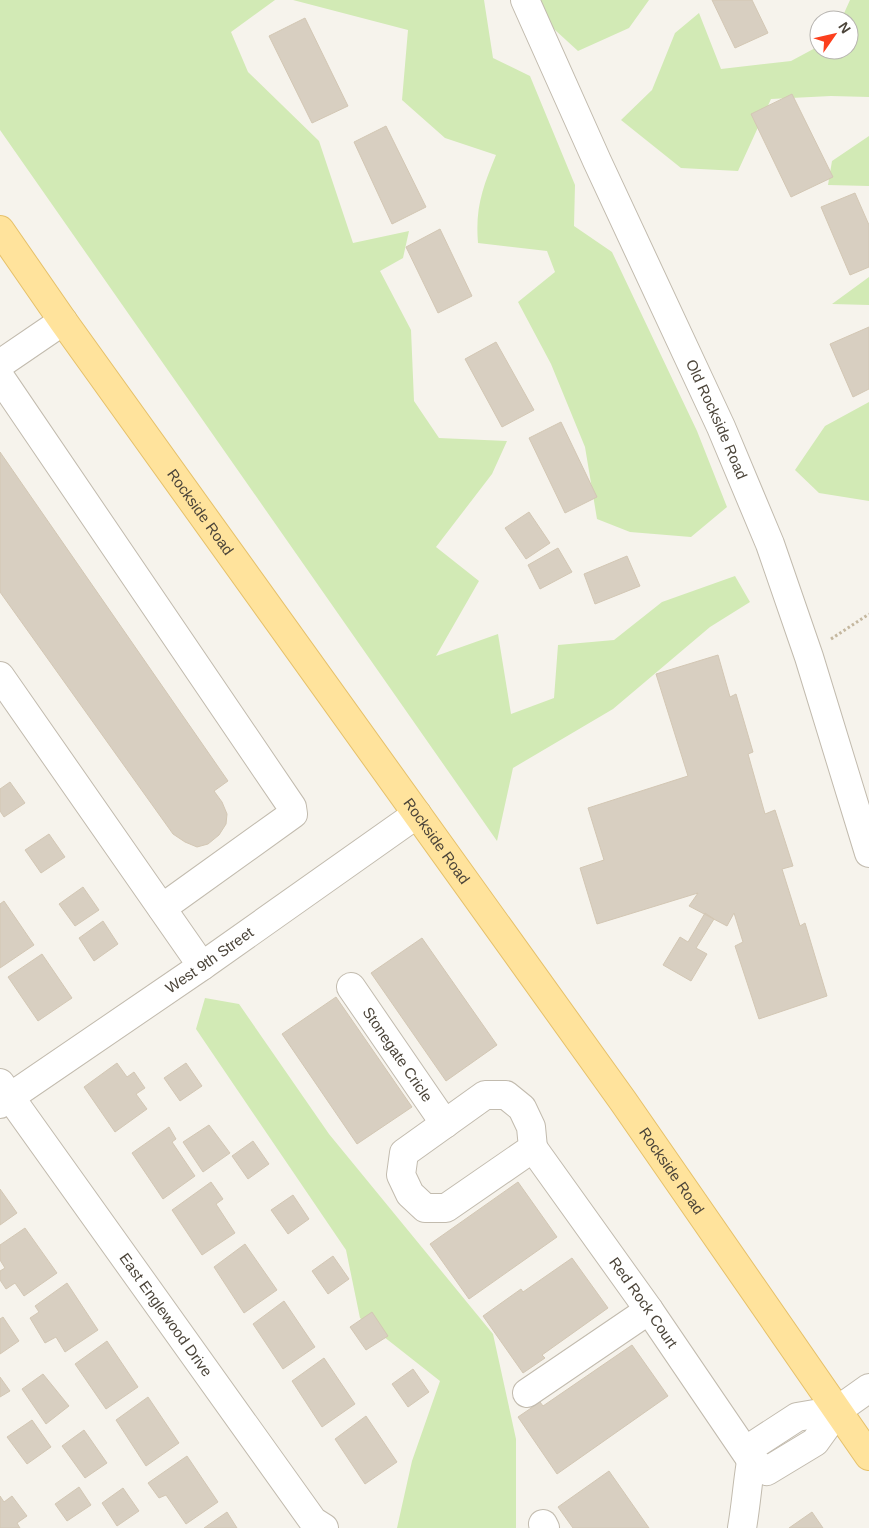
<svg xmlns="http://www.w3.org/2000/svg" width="869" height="1528" viewBox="0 0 869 1528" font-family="Arial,sans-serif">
<rect width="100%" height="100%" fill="#f6f3ec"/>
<path fill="#d2eab5" d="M0 0H275L231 32 248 72 319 141 353 243 409 231 403 258 380 271 411 330 414 401 439 438 507 441 492 474 436 547 479 581 436 656 498 634 511 714 554 698 558 645 614 640 662 602 735 576 750 602 710 627 613 709 513 768 497 841 0 130Z
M293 0H484L493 58 530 76 575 185 574 226 612 252 697 431 727 507 691 537 630 532 597 519 585 447 551 364 518 302 555 272 547 251 478 243C475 207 483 187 496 155L445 138 402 100 408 30Z
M538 0H649L629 28 578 51 543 19Z
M850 0H869V97L831 96 771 99 738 171 681 168 621 120 652 90 675 33 699 13 721 69 791 61 819 46V50H849V20H841Z
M869 136V186L828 185 832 161Z
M869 277V305L832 304Z
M869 402V501L819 493 795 470 825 426Z
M205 998 239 1004 329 1134 493 1334 516 1439V1528H397L412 1461 440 1381 360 1318 346 1250 196 1029Z"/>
<path fill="#d8cfc1" stroke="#d3c7b4" d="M712 0H752L768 33 735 48Z
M305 18 348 106 312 123 269 36Z
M792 94 833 177 791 197 751 114Z
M386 126 426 207 392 224 354 142Z
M855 193 869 225V267L850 275 821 207Z
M440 229 472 296 438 313 406 247Z
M869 327V389L853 397 830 344Z
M496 342 534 410 502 427 465 359Z
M561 422 597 497 565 513 529 438Z
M0 452 228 781 214 791 222 802 227 814 226 824 219 835 208 844 197 847 185 842 173 834 0 592Z
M529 512 550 543 526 559 505 528Z
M558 548 572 572 540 589 528 565Z
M627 556 640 586 595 604 584 574Z
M718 655 730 697 736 694 753 752 748 754 765 814 775 810 793 866 782 869 800 926 805 923 827 996 759 1019 735 946 743 942 734 913 727 926 689 906 698 893 597 924 580 868 604 860 588 808 688 776 656 674Z
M10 782 25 803 4 817 0 811V789Z
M49 834 65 857 41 873 25 850Z
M83 887 99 910 75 926 59 904Z
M4 901 34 945 0 968V904Z
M705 913 714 919 696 948 707 954 691 981 663 965 680 937 688 942Z
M103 921 118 944 94 961 79 938Z
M422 938 497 1045 446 1081 371 973Z
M42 954 72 998 38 1021 8 977Z
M336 997 412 1107 357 1144 282 1034Z
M117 1063 127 1077 134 1072 145 1088 136 1094 147 1109 115 1132 84 1087Z
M186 1063 202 1086 180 1101 164 1078Z
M209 1125 230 1153 203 1172 183 1142Z
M169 1127 176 1139 172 1142 195 1176 163 1199 132 1153Z
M253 1141 269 1164 248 1179 232 1156Z
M211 1182 223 1199 216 1204 235 1233 202 1255 172 1210Z
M518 1182 557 1237 469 1299 430 1244Z
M0 1189 17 1213 0 1225Z
M293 1195 309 1219 288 1234 271 1210Z
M25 1228 57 1273 24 1296 15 1283 6 1289 0 1280V1271L5 1268 0 1260V1245Z
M245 1244 277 1290 244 1313 214 1267Z
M333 1256 349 1279 328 1294 312 1271Z
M572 1258 608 1308 542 1355 545 1358 523 1373 483 1316 521 1289 523 1292Z
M67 1283 98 1330 65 1352 56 1337 45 1343 30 1318 39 1312 35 1306Z
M284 1301 315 1347 283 1369 253 1324Z
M372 1312 388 1336 366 1350 350 1327Z
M3 1317 19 1341 0 1354V1319Z
M107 1341 138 1387 106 1409 75 1364Z
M632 1345 668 1396 557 1474 518 1417 540 1402 543 1406Z
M324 1358 355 1404 322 1427 292 1381Z
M413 1369 429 1392 408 1407 392 1384Z
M43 1374 69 1406 46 1424 22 1389Z
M0 1377 10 1391 0 1397Z
M148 1397 179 1443 146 1466 116 1420Z
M366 1416 397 1462 365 1484 335 1439Z
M32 1420 51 1447 27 1464 7 1437Z
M84 1430 107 1463 85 1478 62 1446Z
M187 1456 218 1502 186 1524 166 1495 159 1498 148 1483Z
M609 1471 649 1528H573L558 1507Z
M79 1487 91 1505 67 1521 55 1504Z
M123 1488 139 1511 117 1526 102 1503Z
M0 1496 4 1502 12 1496 27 1516 17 1523 20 1528H0Z
M227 1512 237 1528H204Z
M812 1512 823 1528H789Z"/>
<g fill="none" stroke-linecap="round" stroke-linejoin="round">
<g stroke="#c2bbae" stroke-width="30">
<g id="minor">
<path id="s1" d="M525 0 597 161 721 427 770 544 809 657 869 853"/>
<path d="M0 364 63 321"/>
<path d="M0 377 292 807 293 814 162 908"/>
<path d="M0 676 202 966"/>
<path id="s2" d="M351 987 445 1124"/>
<path id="s3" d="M0 1083 313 1521 324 1528"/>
<path d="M485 1095H506L522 1108 531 1127 533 1148 446 1208H425L410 1194 401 1175 404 1153Z"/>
<path id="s4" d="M0 1104 202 966 417 814"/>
<path id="s5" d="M533 1148 649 1310 751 1460 767 1471 815 1442 838 1410 869 1388"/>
<path d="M527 1393 649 1310"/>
<path d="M543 1524 545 1528"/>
<path d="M742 1528C747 1500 748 1472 754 1445L797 1417 838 1410"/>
</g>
</g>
<g stroke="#e6c16a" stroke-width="30">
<g id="major">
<path id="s6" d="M0 230 63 321 623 1101 869 1456"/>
</g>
</g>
<path stroke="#c4b79f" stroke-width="3" stroke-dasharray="2.5 2.5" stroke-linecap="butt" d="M831 639 869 614"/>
<use href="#minor" stroke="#fff" stroke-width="28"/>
<use href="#major" stroke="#ffe39c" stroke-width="28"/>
</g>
<g text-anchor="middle" stroke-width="4" stroke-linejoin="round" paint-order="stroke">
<g font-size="15" fill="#4b4439" stroke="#fff">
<text dy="5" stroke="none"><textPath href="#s1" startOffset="461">Old Rockside Road</textPath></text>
<text dy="5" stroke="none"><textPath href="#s6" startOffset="346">Rockside Road</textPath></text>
<text dy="5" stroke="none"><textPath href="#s6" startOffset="751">Rockside Road</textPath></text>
<text dy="5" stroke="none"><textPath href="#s4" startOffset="254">West 9th Street</textPath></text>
<text dy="5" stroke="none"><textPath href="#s2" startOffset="82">Stonegate Cricle</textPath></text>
<text dy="5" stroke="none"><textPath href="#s6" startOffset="1156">Rockside Road</textPath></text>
<text dy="5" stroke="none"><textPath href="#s5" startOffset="190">Red Rock Court</textPath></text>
<text dy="5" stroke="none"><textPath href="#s3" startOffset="285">East Englewood Drive</textPath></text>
</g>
</g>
<g transform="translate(834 35) rotate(56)"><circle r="24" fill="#ffffff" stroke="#b7b4b0"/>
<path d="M0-4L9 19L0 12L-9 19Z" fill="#fc3f1d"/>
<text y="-8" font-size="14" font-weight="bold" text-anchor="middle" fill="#4b4439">N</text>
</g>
</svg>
